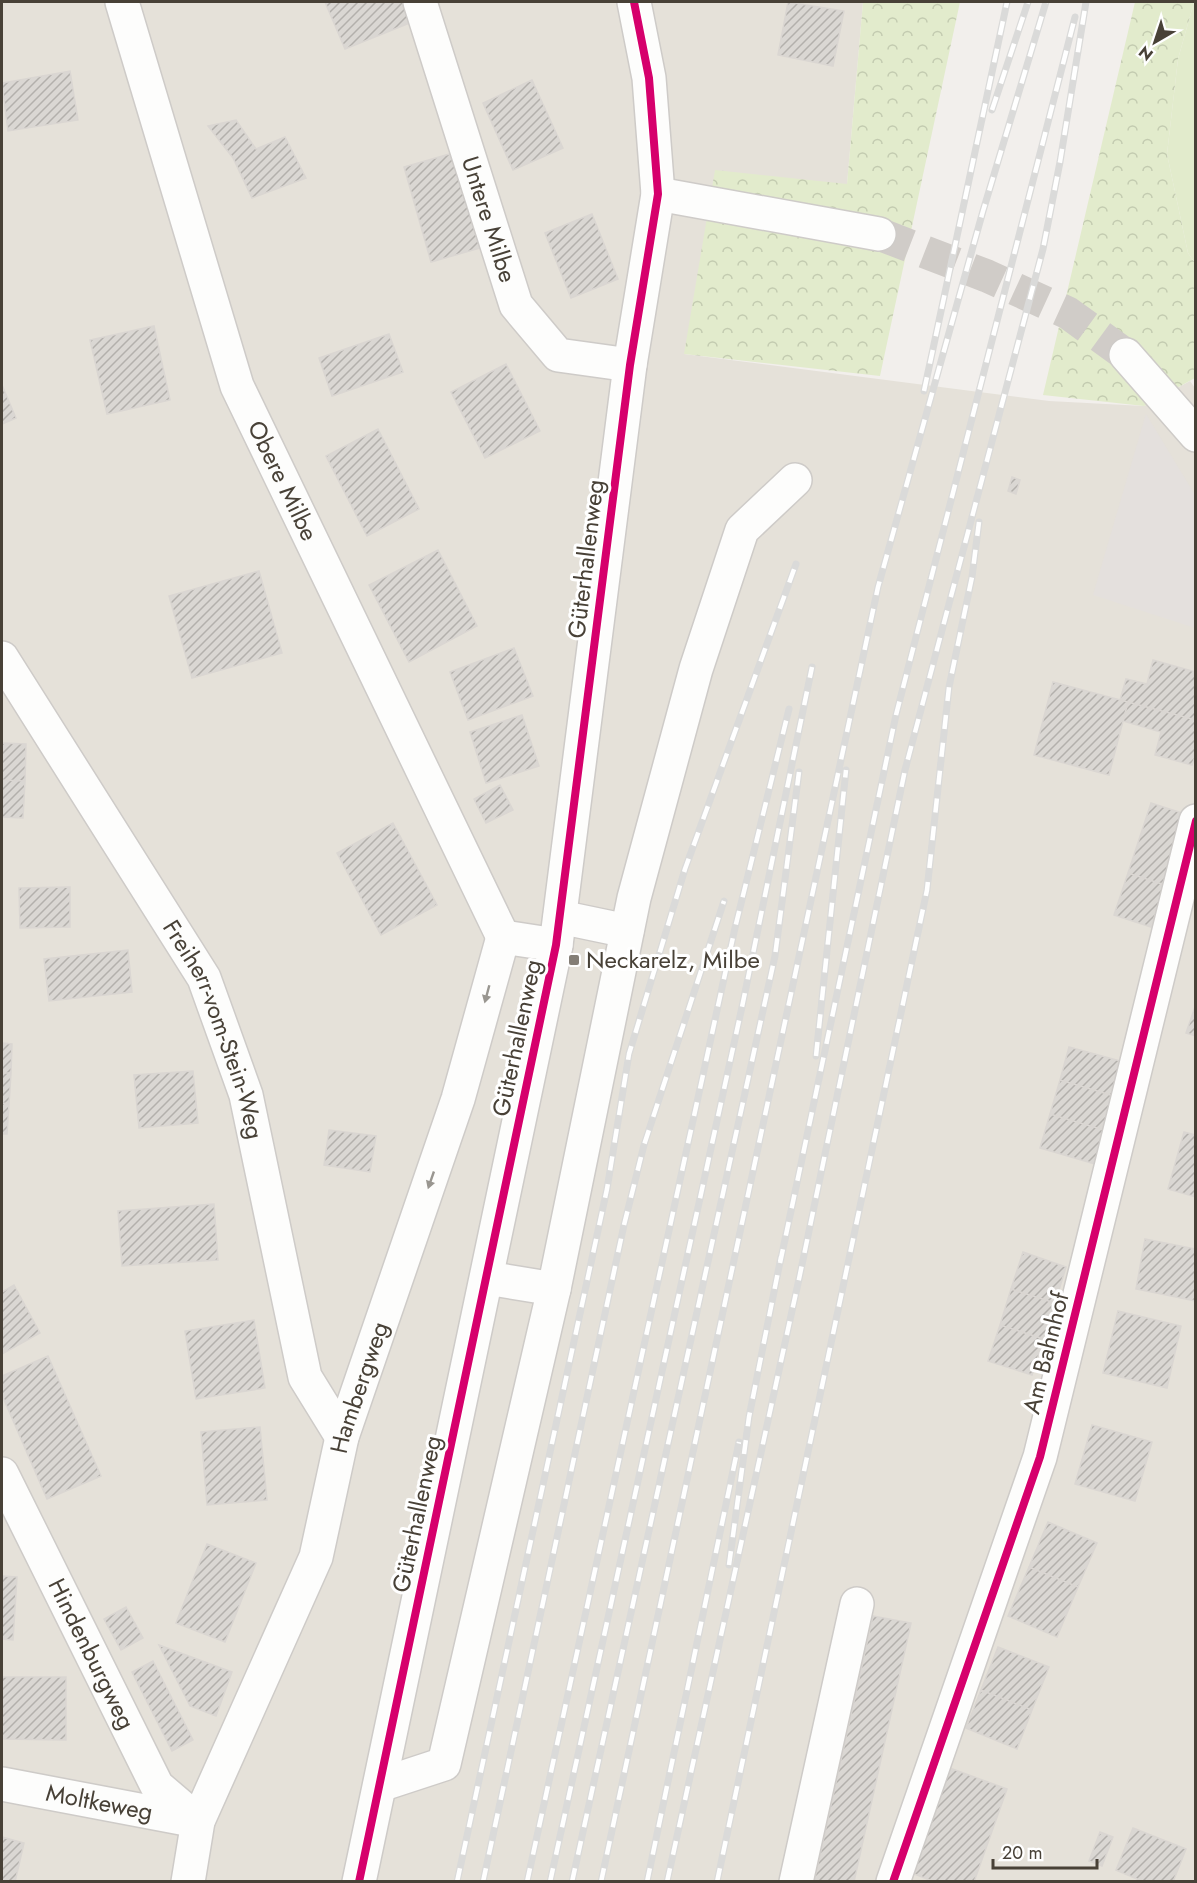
<svg xmlns="http://www.w3.org/2000/svg" width="1197" height="1883" viewBox="0 0 1197 1883" font-family="Jost,sans-serif">
<defs>
<pattern id="forest-crowns" width="20" height="18" patternUnits="userSpaceOnUse" patternTransform="scale(1.5)"><rect width="20" height="18" fill="#e2ebcc"/><path d="M2 6a3 3 0 1 1 6 0M12 15a3 3 0 1 1 6 0" fill="none" stroke="#c3cbb0"/></pattern>
<pattern id="building-hatch" width="6" height="6" patternUnits="userSpaceOnUse" patternTransform="scale(1.5)"><rect width="6" height="6" fill="#dad7d3"/><path d="M-1 1l2-2M0 6l6-6M5 7l2-2" fill="none" stroke="#b3b0ac"/></pattern>
</defs>
<rect width="100%" height="100%" fill="#f2efec"/>
<path fill="#e5e1d9" d="M2 2H863L847 184 684 354 1049 401 1144 406 1190 381 1195 388V1881L2 1882Z"/>
<path fill="#e2ebcc" d="M1194 2H1195V263L1188 253 1167 154 1178 59Z"/>
<path fill="url(#forest-crowns)" d="M863 2H960L880 376 684 354 715 170 847 184Z
M1135 2H1194L1178 59 1167 154 1188 253 1195 263V378L1144 406 1043 395Z"/>
<path fill="#e4e0dd" d="M1146 414 1195 495V628L1093 595Z"/>
<path fill="url(#building-hatch)" stroke="#dad6d2" stroke-width="1.5" d="M325 2H403L412 22 345 49Z
M788 2 844 11 833 66 778 55Z
M70 71 78 120 8 131 2 83Z
M532 80 563 148 513 170 483 103Z
M236 120 256 149 285 137 306 178 252 198 233 158 208 126Z
M453 153 480 248 431 262 404 167Z
M592 214 618 279 571 298 545 233Z
M154 326 170 400 107 414 90 340Z
M389 334 403 372 332 396 319 358Z
M506 364 540 431 485 458 451 392Z
M2 385 16 418 2 424Z
M378 429 419 509 367 536 326 456Z
M1012 477 1020 480 1016 494 1008 491Z
M438 550 477 626 409 662 369 585Z
M259 571 282 653 192 678 169 596Z
M514 648 533 696 468 720 450 672Z
M1153 660 1196 672V720L1120 700 1126 679 1147 684Z
M1053 682 1128 702 1109 775 1034 755Z
M1128 702 1196 720V754L1192 765 1155 755 1161 732 1123 721Z
M522 715 539 766 486 783 470 732Z
M2 743 26 744 25 781 2 780Z
M2 780 25 781 23 818 2 817Z
M500 785 513 810 486 823 474 799Z
M1151 803 1188 815 1165 885 1128 873Z
M393 823 437 905 381 935 337 853Z
M1128 873 1165 885 1151 927 1114 915Z
M70 887V927L20 928 19 888Z
M128 950 132 992 49 1001 44 959Z
M1196 1004V1036L1186 1033Z
M2 1043 12 1044 11 1073H2Z
M1069 1047 1124 1062 1114 1096 1060 1080Z
M193 1071 198 1123 139 1128 134 1075Z
M2 1073H11L9 1104 2 1103Z
M1060 1080 1114 1096 1104 1130 1050 1114Z
M2 1103 9 1104 7 1134H2Z
M1050 1114 1104 1130 1095 1164 1040 1148Z
M329 1130 376 1136 370 1172 324 1165Z
M1184 1132 1196 1135V1197L1168 1189Z
M214 1204 218 1260 122 1266 118 1211Z
M1145 1239 1196 1249V1301L1136 1289Z
M1023 1252 1066 1267 1055 1303 1011 1289Z
M14 1285 40 1333 2 1354V1292Z
M1011 1289 1055 1303 1044 1339 1000 1325Z
M1118 1311 1181 1326 1167 1388 1103 1373Z
M254 1320 265 1388 196 1399 185 1331Z
M1000 1325 1044 1339 1032 1375 988 1361Z
M48 1356 101 1476 47 1499 2 1395V1376Z
M1092 1425 1152 1442 1135 1501 1075 1484Z
M260 1427 267 1500 207 1505 201 1432Z
M1048 1522 1097 1543 1078 1587 1029 1567Z
M207 1544 256 1563 225 1642 176 1623Z
M1029 1567 1078 1587 1057 1637 1008 1616Z
M2 1576 17 1577 13 1640 2 1639Z
M126 1607 143 1638 121 1650 104 1619Z
M873 1616 911 1623 854 1882H814Z
M159 1645 232 1672 216 1716 190 1706Z
M998 1647 1049 1667 1032 1710 981 1690Z
M153 1661 193 1740 172 1751 132 1672Z
M2 1677H66V1740L2 1739Z
M981 1690 1032 1710 1017 1749 966 1728Z
M947 1767 1007 1789 974 1882H935L909 1872Z
M1133 1828 1186 1849 1173 1882H1144L1116 1870Z
M1100 1832 1113 1837 1102 1866 1089 1861Z
M2 1837 24 1843 15 1882H2Z"/>
<g fill="none" stroke-linecap="round" stroke-linejoin="round">
<path stroke="#d0ccc8" stroke-width="33" stroke-dasharray="33 16" stroke-linecap="butt" d="M879 234 987 276 1068 313 1126 355"/>
<g stroke="#cecbc8" stroke-width="36">
<g id="minor">
<path id="s1" d="M122 2 237 386 503 937"/>
<path id="s2" d="M420 2 516 305 558 355 630 365"/>
<path d="M658 194 879 234"/>
<path d="M1126 355 1196 435"/>
<path id="s3" d="M2 658 204 978 246 1095 305 1377 342 1437"/>
<path d="M560 917 627 931"/>
<path d="M503 937 556 945"/>
<path d="M487 1278 554 1289"/>
<path id="s4" d="M2 1474 157 1786 198 1821"/>
<path id="s5" d="M2 1784 197 1821"/>
<path d="M380 1785 444 1764 554 1289 634 898 696 669 742 530 795 480"/>
<path id="s6" d="M188 1882 198 1821 316 1557 342 1437 458 1099 503 937"/>
<path d="M359 1882 556 945 630 365 658 194 649 78 634 2"/>
<path d="M796 1882 857 1604"/>
<path d="M893 1882 1040 1457 1196 821"/>
</g>
</g>
<use href="#minor" stroke="#fdfdfc" stroke-width="33"/>
<g stroke="#dadad9" stroke-width="7">
<path id="rail" d="M992 110 1028 2
M924 391 1007 2
M816 1056 846 770
M780 1263 896 715 1075 17
M729 1565 749 1417 781 1257
M457 1882 607 1189 629 1054 685 869 796 564
M483 1882 624 1225 644 1145 724 901
M527 1882 735 928 789 709
M550 1882 742 1007 812 667
M572 1882 775 956 799 772
M601 1882 878 587 983 211 1046 2
M647 1882 739 1442
M667 1882 799 1279 905 770 1043 249 1060 162 1086 2
M717 1882 927 890 949 687 972 577 979 522"/>
</g>
<use href="#rail" stroke="#fff" stroke-width="4.5" stroke-dasharray="14" stroke-linecap="butt"/>
<g stroke="#fff" stroke-width="11">
<path id="cycleway" d="M359 1882 556 945 630 365 658 194 649 78 634 2
M893 1882 1040 1457 1196 821"/>
</g>
<use href="#cycleway" stroke="#d6006c" stroke-width="8"/>
</g>
<defs><path id="oneway-solid" d="M-6-.8H1V-3.2L6.5 0L1 3.2V.8H-6Z" transform="scale(1.5)"/></defs>
<g fill="#999690">
<use href="#oneway-solid" transform="translate(487 994) rotate(105)"/>
<use href="#oneway-solid" transform="translate(431 1180) rotate(109)"/>
</g>
<rect fill="#847e76" stroke="#fff" stroke-width="2" x="568" y="954" width="12" height="12" rx="3"/>
<g text-anchor="middle" stroke-width="6" stroke-linejoin="round" paint-order="stroke">
<g font-size="24" fill="#484137" stroke="#fff">
<text dy="8" stroke="none"><textPath href="#s2" startOffset="228">Untere Milbe</textPath></text>
<text dy="8" stroke="none"><textPath href="#s1" startOffset="506">Obere Milbe</textPath></text>
<text transform="translate(586 559) rotate(-83)" y="8">Güterhallenweg</text>
<text dy="8" stroke="none"><textPath href="#s3" startOffset="430">Freiherr-vom-Stein-Weg</textPath></text>
<text transform="translate(517 1038) rotate(-78)" y="8">Güterhallenweg</text>
<text transform="translate(1046 1353) rotate(-76)" y="8">Am Bahnhof</text>
<text dy="8" stroke="none"><textPath href="#s6" startOffset="526">Hambergweg</textPath></text>
<text transform="translate(417 1514) rotate(-78)" y="8">Güterhallenweg</text>
<text dy="8" stroke="none"><textPath href="#s4" startOffset="201">Hindenburgweg</textPath></text>
<text dy="8" stroke="none"><textPath href="#s5" startOffset="99">Moltkeweg</textPath></text>
</g>
<g font-size="24" fill="#484137" stroke="#fff" text-anchor="start">
<text x="586" y="968">Neckarelz, Milbe</text>
</g>
</g>
<rect width="1197" height="1883" fill="none" stroke="#484137" stroke-width="6"/>
<g transform="translate(1155 42) rotate(219)" stroke="#ffffff" stroke-width="4.5" paint-order="stroke">
<path d="M0-4.5L10 22L0 15L-10 22Z" fill="#484137"/>
<text y="-9" font-size="16" font-weight="bold" text-anchor="middle" fill="#484137">N</text>
</g>
<path d="M993 1859v9h104v-9" fill="none" stroke="#484137" stroke-width="3"/>
<text x="1002" y="1859" font-size="18" fill="#484137" stroke="#ffffff" stroke-width="4.5" paint-order="stroke">20 m</text>
</svg>
